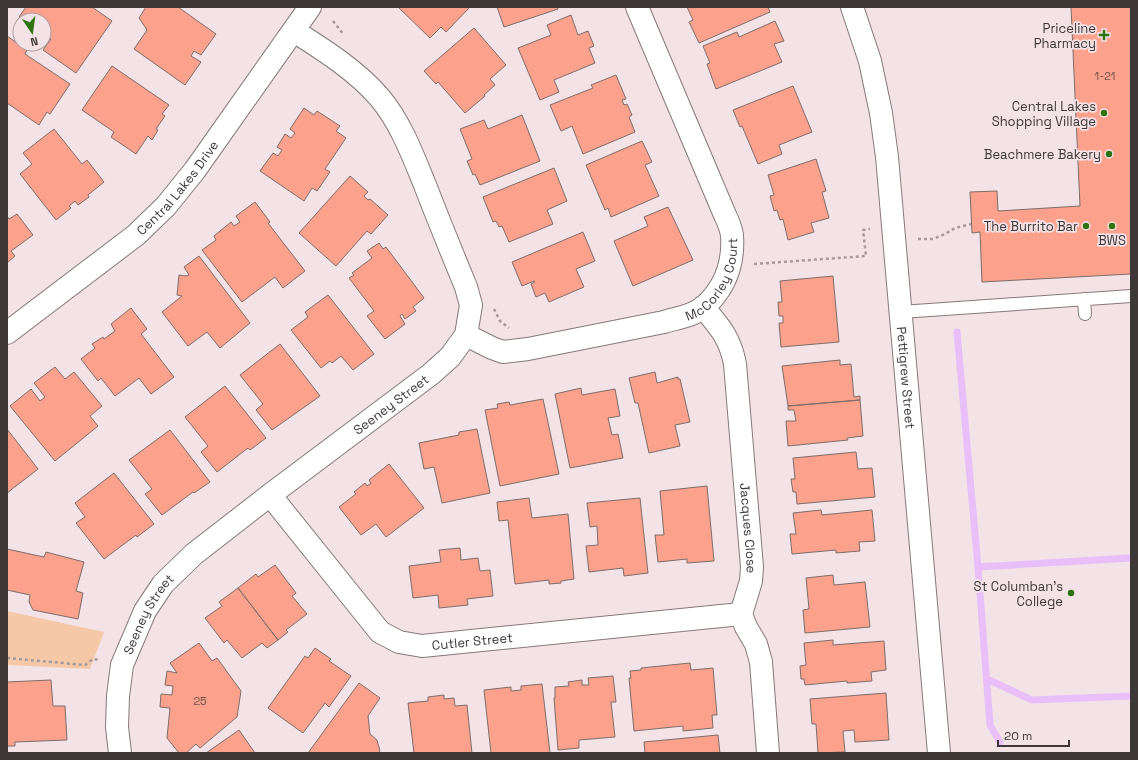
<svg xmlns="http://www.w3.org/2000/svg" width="1138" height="760" viewBox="0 0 1138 760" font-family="'Space Grotesk',sans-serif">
<rect width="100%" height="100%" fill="#f4e3e6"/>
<path fill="#f5c9a7" d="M7 611 104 632 90 669 7 665Z"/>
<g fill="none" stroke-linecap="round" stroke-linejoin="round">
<path stroke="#e8bff9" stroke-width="7" d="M957 332 978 567 990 725 1000 742
M978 567 1131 558
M987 679 1032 700 1131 696"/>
</g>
<path fill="#fca18b" stroke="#7b6d6a" d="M26 7H92L112 21 76 73 43 50 51 39 44 34V20H23L19 17Z
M146 7H178L216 34 201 55 194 51 191 56 201 62 185 85 134 49 147 30 139 18Z
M398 7H470L446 32 441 27 430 38Z
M497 7H557L558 9 504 27Z
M687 7H768L770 12 699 43 689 22 693 20Z
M1071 7H1131V274L982 282 980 232 972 233 970 192 997 191 998 211 1080 206Z
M571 15 578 35 588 31 594 46 589 48 595 63 554 80 559 92 540 100 518 48 551 35 547 25Z
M775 21 784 41 774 44 782 62 716 89 707 64 710 63 703 46 737 32 739 37Z
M474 28 506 65 490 79 495 85 484 95 485 96 465 113 438 82 436 84 424 71Z
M7 36 27 50 25 54 70 84 50 114 47 112 39 125 7 103Z
M112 66 169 105 162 114 165 116 156 129 158 130 152 140 148 136 136 154 111 137 114 132 82 110Z
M616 75 626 99 622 100 624 105 627 104 632 115 629 117 635 132 583 154 572 126 561 131 550 105 593 88 591 85Z
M793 86 812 132 779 145 782 154 758 164 742 126 740 127 733 110Z
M304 108 314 115 317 111 340 126 336 131 346 138 325 169 330 172 317 191 312 188 304 201 260 171 273 153 278 156 282 150 277 147 285 134 291 138 295 133 290 129Z
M522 115 540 161 480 185 475 174 473 175 467 161 472 159 460 129 484 120 488 129Z
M54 129 82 164 87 160 104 182 88 195 89 197 78 205 75 201 69 206 71 208 56 220 20 174 32 164 23 153Z
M642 141 652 162 645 165 659 196 611 217 608 208 605 210 586 165Z
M816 159 826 191 822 192 829 218 811 223 814 232 788 240 783 219 780 220 777 210 774 211 770 196 774 195 768 175Z
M554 168 567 201 547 210 553 224 509 242 502 226 499 227 496 221 493 222 483 197Z
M350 176 368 192 364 196 368 200 370 199 388 215 371 234 367 231 336 266 299 233Z
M255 202 270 222 268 223 305 271 283 288 275 277 242 302 202 250 216 240 214 236 231 222 234 226 240 222 236 216Z
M668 207 693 260 633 286 614 241 648 226 644 217Z
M17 214 33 235 11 251 15 256 7 263V216L9 219Z
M583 232 595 261 576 269 584 287 549 302 545 293 536 297 531 284 535 282 534 281 522 286 512 262Z
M379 243 383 249 386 247 424 298 413 307 416 311 405 319 402 314 400 316 405 324 385 339 367 316 374 311 349 278 354 275 352 273 372 258 367 251Z
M199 256 250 323 220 348 207 332 188 346 162 312 182 296 177 295 179 275 186 276 189 275 184 267Z
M833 276 839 342 781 347 779 323H783V316H779L778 302H782L780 281Z
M328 295 374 354 353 370 341 356 332 363 330 361 321 368 291 330 308 317 305 312Z
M131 308 147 329 141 334 174 377 151 394 139 378 115 396 101 378 98 381 81 359 95 348 92 344 103 337 104 339 115 331 111 324Z
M280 344 320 396 272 430 256 410 263 404 240 375Z
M840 360V365L851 364 854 397 860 396V400L788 406 782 366Z
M55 367 65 379 74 372 102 406 90 416 98 426 55 461 10 406 31 389 40 401 45 397 34 383Z
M655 372 657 383 678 377V379H680L690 422 675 425 680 446 649 453 638 403H635L629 378Z
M225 386 266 438 250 450 248 448 217 472 201 452 208 446 185 417Z
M581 388 582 395 615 389 620 416 608 418 612 435 618 434 623 458 570 468 555 394Z
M543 399 559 474 500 486 485 410 498 408 497 404 509 402 510 405Z
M860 400 863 436 847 438 848 440 788 446 786 421H796L794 410H788V406Z
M7 429 38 469 7 493Z
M477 429 490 493 442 503 434 467 424 469 419 443 459 435V432Z
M170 430 210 482 194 493 193 492 162 515 145 494 152 489 129 460Z
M856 452 858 469 872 468 875 497 797 504 796 492H793L791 479H795L793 458Z
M389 464 424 508 386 537 376 524 361 535 339 507 356 494 354 492 365 483 367 486 371 483 369 480Z
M114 473 154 524 137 537 136 535 104 559 76 523 85 517 75 503Z
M707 486 714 561 687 563V559L658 562 655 535H664L660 491Z
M529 498 532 518 568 514 574 579 561 581V583L549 584V580L515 584 508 520 499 521 497 502Z
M640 498 648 573 624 576 623 568 589 572 586 546 598 545 597 526 590 527 587 503Z
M821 510 822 515 872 510 875 541 859 542 860 551 836 553V550L792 554 790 534H796L793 513Z
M460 548 461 560 478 558 480 571 490 570 493 596 467 599 468 605 439 608 438 595 413 598 409 566 441 562 439 550Z
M7 549 44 557 46 552 84 562 76 591 83 593 78 619 33 610 29 602 30 595 7 590Z
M275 565 296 593 292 596 307 614 286 630 288 632 278 640 238 588 256 574 258 577Z
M833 575 834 585 865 582 870 627 805 633 803 610 809 609 806 578Z
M238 588 278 640 267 648 262 643 242 658 227 640 224 643 205 618 222 606 219 602Z
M833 640V645L884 641 886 670 871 672 872 681 847 683V681L805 685 804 679H801L800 666 806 665 804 643Z
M199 643 212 661 217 658 241 691 237 717 200 748 196 744 186 753H179L167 738 170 708 160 707 161 694 172 695 173 686 165 685 167 671 177 673 170 663Z
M315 648 331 659 329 661 351 676 329 707 325 703 303 733 268 708 305 656 308 658Z
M690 663 691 670 713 668 717 715H712L713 728 683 731V726L634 731 629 678H631L630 671 641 670V668Z
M613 676 616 702H611L615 737 579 740V748L558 750 554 698H555V687L569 686 568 682 582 680V685H589L588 678Z
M51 680 53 706H65L67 740 15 742V746H7V682Z
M359 683 380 698 368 716 370 734 377 740 380 751 378 753H308Z
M542 684 550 753H491L484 690 511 687V691L521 690V686Z
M886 693 889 740 855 742 854 730 843 731 845 752 818 753 816 724H812L810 699Z
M444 695V699L454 698 455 706 467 705 472 753H414L408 703 428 701V697Z
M239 730 255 753H206Z
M718 735 720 753H645L644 742Z"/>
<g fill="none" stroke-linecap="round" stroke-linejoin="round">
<g stroke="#87787a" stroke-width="14">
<path id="service" d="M1084 299 1085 314
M901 312 1131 296"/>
</g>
<g stroke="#87787a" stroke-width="24">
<g id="minor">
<path id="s1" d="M703 307C720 327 730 338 735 364L752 567 751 581 741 614 746 627 756 644 761 662 768 753"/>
<path id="s2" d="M466 335 492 348 503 352 528 349 664 322C677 318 693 316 704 307 725 288 734 263 732 235 731 229 728 221 725 215L637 7"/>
<path id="s3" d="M270 495 380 632 399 642 422 646 741 614"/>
<path id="s4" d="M120 753 117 727 118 696 122 665 145 611 163 584 194 554 270 495 431 374 450 357 466 335 471 305 466 287C452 253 438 219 425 185 413 156 401 123 380 98 357 71 324 50 294 31"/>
</g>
</g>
<g stroke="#87787a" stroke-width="24">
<g id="tertiary">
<path id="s5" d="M7 333 136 235 166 206 195 170 310 7"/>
</g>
</g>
<g stroke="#87787a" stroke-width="24">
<g id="secondary">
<path id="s6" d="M852 7 870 61 881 113 887 157 939 753"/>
</g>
</g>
<path stroke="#a69a9c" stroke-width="2.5" stroke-dasharray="3 3" stroke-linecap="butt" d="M333 21 344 35
M918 239H933L945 234 955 228 971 224
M754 264 866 256 863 230 870 229
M494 309 500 321 509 328
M7 658 85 665 93 659 100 660"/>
<use href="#service" stroke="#fff" stroke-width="12"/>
<use href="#minor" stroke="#fff" stroke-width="22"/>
<use href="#tertiary" stroke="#fff" stroke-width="22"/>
<use href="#secondary" stroke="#fff" stroke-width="22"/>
</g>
<g fill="#2f7311" stroke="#f4e3e6" stroke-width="1.5">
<path d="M1102 29h4v4h4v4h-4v4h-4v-4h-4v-4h4z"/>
<circle cx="1104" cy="113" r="4"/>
<circle cx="1109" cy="154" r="4"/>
<circle cx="1086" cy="226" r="4"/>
<circle cx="1112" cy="226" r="4"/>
<circle cx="1071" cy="593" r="4"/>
</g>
<g text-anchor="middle" stroke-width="3.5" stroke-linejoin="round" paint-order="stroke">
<g font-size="11" fill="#6d524d">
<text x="1105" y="80">1-21</text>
<text x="200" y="705">25</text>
</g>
<g font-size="13" fill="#3d3738" stroke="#f4e3e6" text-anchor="end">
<text x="1096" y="33">Priceline<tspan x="1096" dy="15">Pharmacy</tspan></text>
<text x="1096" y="111">Central Lakes<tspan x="1096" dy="15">Shopping Village</tspan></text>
<text x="1101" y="159">Beachmere Bakery</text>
<text x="1078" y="231">The Burrito Bar</text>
<text x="1112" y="245" text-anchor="middle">BWS</text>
<text x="1063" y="591">St Columban's<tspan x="1063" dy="15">College</tspan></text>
</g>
<g font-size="13" fill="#3d3738" stroke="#f4e3e6">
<text dy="5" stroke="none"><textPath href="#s5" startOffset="225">Central Lakes Drive</textPath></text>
<text dy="5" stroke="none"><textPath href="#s2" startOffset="276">McCorley Court</textPath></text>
<text dy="5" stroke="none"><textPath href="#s6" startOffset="376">Pettigrew Street</textPath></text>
<text dy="5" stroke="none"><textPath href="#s4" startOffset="470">Seeney Street</textPath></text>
<text dy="5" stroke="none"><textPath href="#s1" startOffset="231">Jacques Close</textPath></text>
<text dy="5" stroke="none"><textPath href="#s4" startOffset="146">Seeney Street</textPath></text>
<text dy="5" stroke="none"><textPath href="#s3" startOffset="271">Cutler Street</textPath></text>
</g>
</g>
<rect width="1138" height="760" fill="none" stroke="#3d3738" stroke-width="16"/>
<g transform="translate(32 32) rotate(167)"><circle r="19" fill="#f4e3e6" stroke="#ab9ea0"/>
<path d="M0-3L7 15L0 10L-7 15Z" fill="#2f7311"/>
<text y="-6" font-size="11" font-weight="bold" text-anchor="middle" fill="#3d3738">N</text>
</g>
<path d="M998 740v6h71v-6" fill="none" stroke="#3d3738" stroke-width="2"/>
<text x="1004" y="740" font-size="12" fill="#3d3738" stroke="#f4e3e6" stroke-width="3" paint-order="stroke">20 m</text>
</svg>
